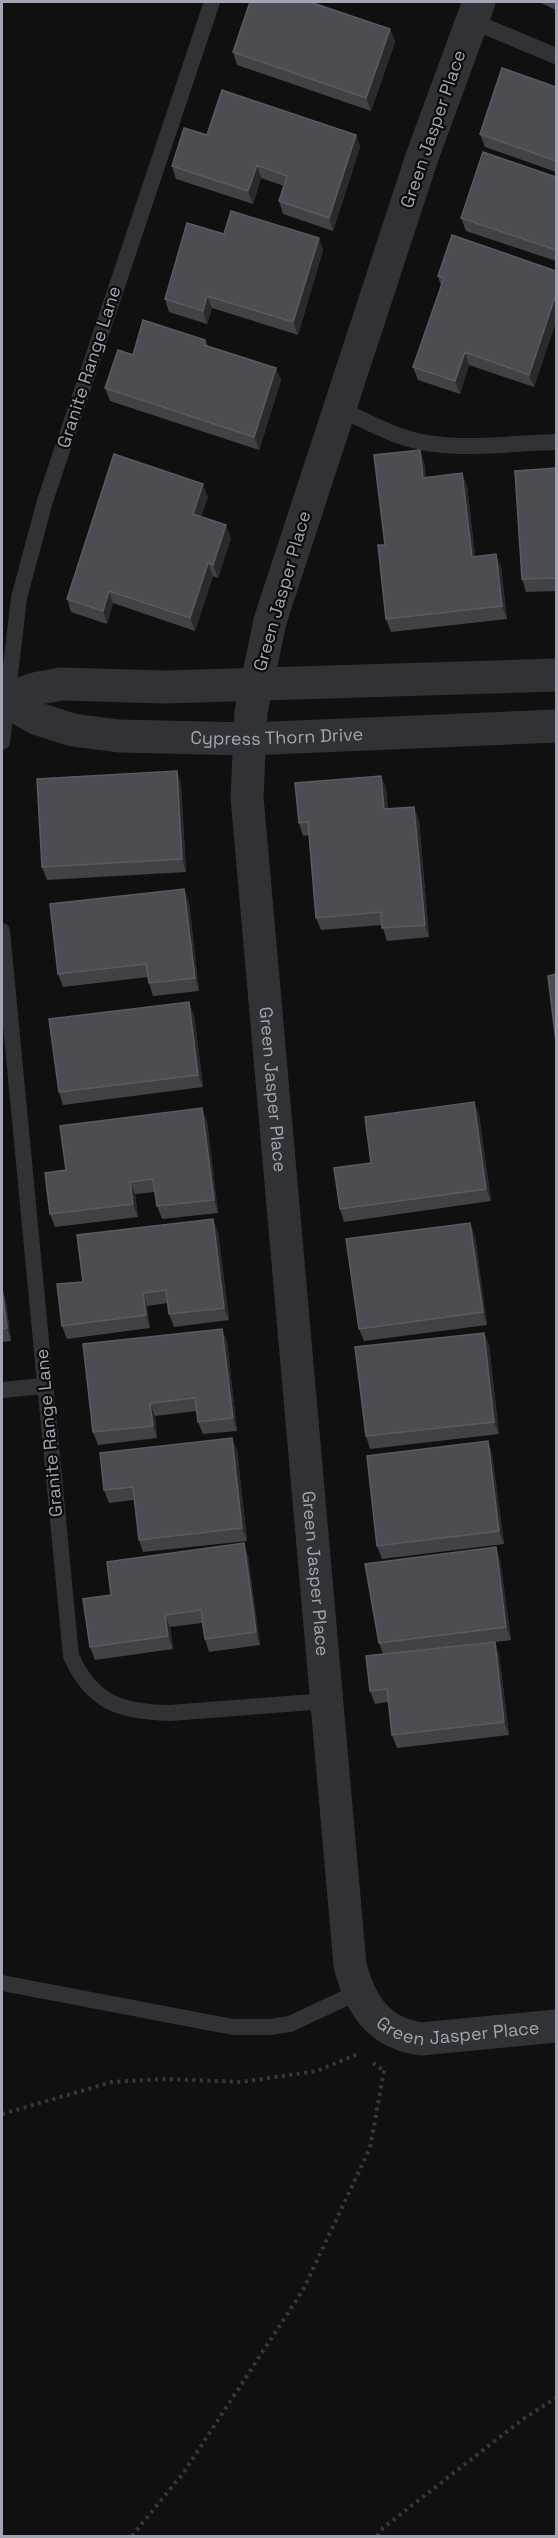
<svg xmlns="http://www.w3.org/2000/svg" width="558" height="2538" viewBox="0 0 558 2538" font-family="'Space Grotesk',sans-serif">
<rect width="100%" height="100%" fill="#101011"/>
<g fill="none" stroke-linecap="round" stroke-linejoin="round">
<path stroke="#37383d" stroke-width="4" stroke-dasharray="3 4.5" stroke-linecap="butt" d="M373 2063 384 2071
M2 2114 112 2082 166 2079 242 2082 317 2071 360 2053
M132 2536 184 2472 303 2290 370 2148 385 2066
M377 2536 383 2528 523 2419 556 2398"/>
<path stroke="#313236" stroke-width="16" d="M472 21 556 56
M339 408C360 418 381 430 403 437 447 453 509 443 556 442
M2 742 19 598 45 501 212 2
M2 931 71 1656C92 1703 121 1712 170 1713L326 1701
M2 1390 44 1386
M2 1983 233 2027H270L290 2024 358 1992"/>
<g stroke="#313236" stroke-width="33">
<path id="s1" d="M479 2 422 157 270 621 251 712 247 797 350 1965C360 2004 378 2033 421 2039L556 2026"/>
<path id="s2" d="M2 699 38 719 73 730 119 736 249 739 556 726"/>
<path d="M5 699 34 689 61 684 165 687 556 675"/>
</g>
</g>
<path fill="#414246" d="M540 2H556V10L541 3Z
M390 29 395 42 371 111 237 65 233 52Z
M556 87V172L485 147 480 134Z
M207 135H356L360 147 333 231 283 214 279 201 284 186 261 178 253 204 176 179 172 166Z
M556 177V261L466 231 461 218Z
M224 234 323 250 298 335 212 308 207 324 169 312 165 299Z
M556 271V321L534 387 469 365 460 394 418 380 413 367 441 286 438 276Z
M205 340 208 346 281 380 259 450 110 401 105 388 133 355Z
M424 462 426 477 462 473 467 486 475 557 501 567 507 619 391 632 386 619 385 545Z
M556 468V591L526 592 522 579Z
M208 497 201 516 231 538 218 578 213 576 195 631 113 603 107 624 71 612 67 599Z
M177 771 181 784 186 872 47 880 42 867Z
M381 776 386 789 388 809 419 820 429 937 387 941 382 925 321 930 316 918 309 835 303 836 299 823Z
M189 902 199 991 153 996 149 983 148 977 63 987 58 974Z
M194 1015 203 1087 63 1105 59 1092Z
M474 1102 479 1115 491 1201 344 1222 340 1209 371 1163Z
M207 1121 218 1213 162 1219 157 1206 155 1192 135 1194 138 1217 55 1227 50 1214Z
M218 1232 229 1320 174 1327 169 1314 168 1303 147 1306 150 1328 67 1339 62 1326 83 1282Z
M475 1236 487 1325 364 1341 359 1329Z
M2 1289 6 1302 11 1341 2 1342Z
M222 1329 227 1342 237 1431 203 1434 198 1422 197 1411 155 1416 157 1438 98 1445 93 1432Z
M484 1333 489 1345 499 1434 370 1449 366 1436Z
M488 1441 492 1454 504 1544 382 1559 377 1546Z
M237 1450 247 1541 143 1552 139 1540 134 1500 109 1503 104 1490Z
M248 1556 260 1645 209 1652 205 1639 202 1623 170 1627 173 1649 95 1660 90 1647 111 1595Z
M500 1559 511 1640 495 1642 499 1655 509 1735 397 1748 392 1735 388 1702 375 1704 370 1691 383 1654 379 1643Z"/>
<path fill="#292a2c" d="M390 29 395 42 371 111 366 98Z
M356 135 360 147 333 231 329 218Z
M257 165 261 178 253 204 248 191Z
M319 238 323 250 298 335 293 322Z
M556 294V321L534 387 529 375Z
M207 296 212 308 207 324 203 311Z
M465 352 469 365 460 394 455 381Z
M276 368 281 380 259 450 254 437Z
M420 450 424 462 427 490 423 478Z
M462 473 467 486 477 570 472 557Z
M203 484 208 497 198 527 193 514Z
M226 525 231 538 218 578 213 565Z
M496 554 501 567 507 619 502 606Z
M208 563 213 576 195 631 190 618Z
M109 591 113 603 107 624 103 611Z
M177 771 181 784 186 872 182 859Z
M381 776 386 789 389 822 384 809Z
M414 807 419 820 429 937 425 925Z
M184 889 189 902 199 991 195 978Z
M189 1002 194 1015 203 1087 198 1075Z
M474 1102 479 1115 491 1201 486 1189Z
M202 1108 207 1121 218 1213 214 1200Z
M130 1182 135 1194 138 1217 133 1204Z
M213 1219 218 1232 229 1320 224 1308Z
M470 1223 475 1236 487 1325 483 1312Z
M2 1289 6 1302 11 1341 7 1328Z
M143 1293 147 1306 150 1328 146 1315Z
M222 1329 227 1342 237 1431 233 1418Z
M484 1333 489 1345 499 1434 494 1422Z
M150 1403 155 1416 157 1438 153 1426Z
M232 1438 237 1450 247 1541 242 1528Z
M488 1441 492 1454 504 1544 499 1531Z
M244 1543 248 1556 260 1645 256 1632Z
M496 1547 500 1559 511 1640 506 1627Z
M165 1615 170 1627 173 1649 168 1636Z
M495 1642 499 1655 509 1735 504 1722Z"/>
<path fill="#4c4d52" stroke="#595b61" stroke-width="1.5" d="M250 2H310L390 29 366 98 233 52Z
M502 68 556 87V161L480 134Z
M222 90 356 135 329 218 279 201 287 176 257 165 248 191 172 166 184 128 207 135Z
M483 152 556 177V250L461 218Z
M231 211 319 238 293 322 207 296 203 311 165 299 187 223 224 234Z
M452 235 556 271V294L529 375 465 352 455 381 413 367 444 278 438 276Z
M143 320 205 340 204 345 276 368 254 437 105 388 118 350 133 355Z
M420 450 423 478 462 473 472 557 496 554 502 606 386 619 378 545H385L374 455Z
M114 454 203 484 193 514 226 525 213 565 208 563 190 618 109 591 103 611 67 599Z
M556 468V578L522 579 515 471Z
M177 771 182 859 42 867 37 779Z
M381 776 384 809 414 807 425 925 382 928 381 912 316 918 308 822 299 823 295 783Z
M184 889 195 978 149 983 146 964 58 974 50 904Z
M556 974V1042L548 976Z
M189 1002 198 1075 59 1092 49 1019Z
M474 1102 486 1189 340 1209 334 1168 371 1163 365 1117Z
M202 1108 214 1200 157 1206 153 1179 130 1182 133 1204 50 1214 45 1173 66 1170 60 1126Z
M213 1219 224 1308 169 1314 166 1290 143 1293 146 1315 62 1326 57 1284 83 1282 77 1235Z
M470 1223 483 1312 359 1329 346 1239Z
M2 1289 7 1328 2 1329Z
M222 1329 233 1418 198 1422 195 1398 150 1403 153 1426 93 1432 83 1344Z
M484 1333 494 1422 366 1436 355 1347Z
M232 1438 242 1528 139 1540 133 1487 104 1490 100 1453Z
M488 1441 499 1531 377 1546 367 1456Z
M244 1543 256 1632 205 1639 201 1610 165 1615 168 1636 90 1647 83 1599 111 1595 107 1562Z
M496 1547 506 1627 379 1643 365 1564Z
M495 1642 504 1722 392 1735 387 1689 370 1691 366 1656Z"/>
<g text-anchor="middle" stroke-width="4.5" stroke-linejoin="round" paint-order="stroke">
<g font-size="18" fill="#a1a6b2" stroke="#0b0b0c">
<text transform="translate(433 129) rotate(-71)" y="6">Green Jasper Place</text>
<text transform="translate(89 367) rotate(-72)" y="6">Granite Range Lane</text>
<text transform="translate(282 591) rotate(-74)" y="6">Green Jasper Place</text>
<text dy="6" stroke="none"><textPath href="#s2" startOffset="282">Cypress Thorn Drive</textPath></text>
<text dy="6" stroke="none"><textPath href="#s1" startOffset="1125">Green Jasper Place</textPath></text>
<text transform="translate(49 1433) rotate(-95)" y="6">Granite Range Lane</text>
<text dy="6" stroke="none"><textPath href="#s1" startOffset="1611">Green Jasper Place</textPath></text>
<text dy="6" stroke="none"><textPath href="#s1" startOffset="2150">Green Jasper Place</textPath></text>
</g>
</g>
<rect width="558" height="2538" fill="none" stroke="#a1a6b2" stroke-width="6"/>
</svg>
